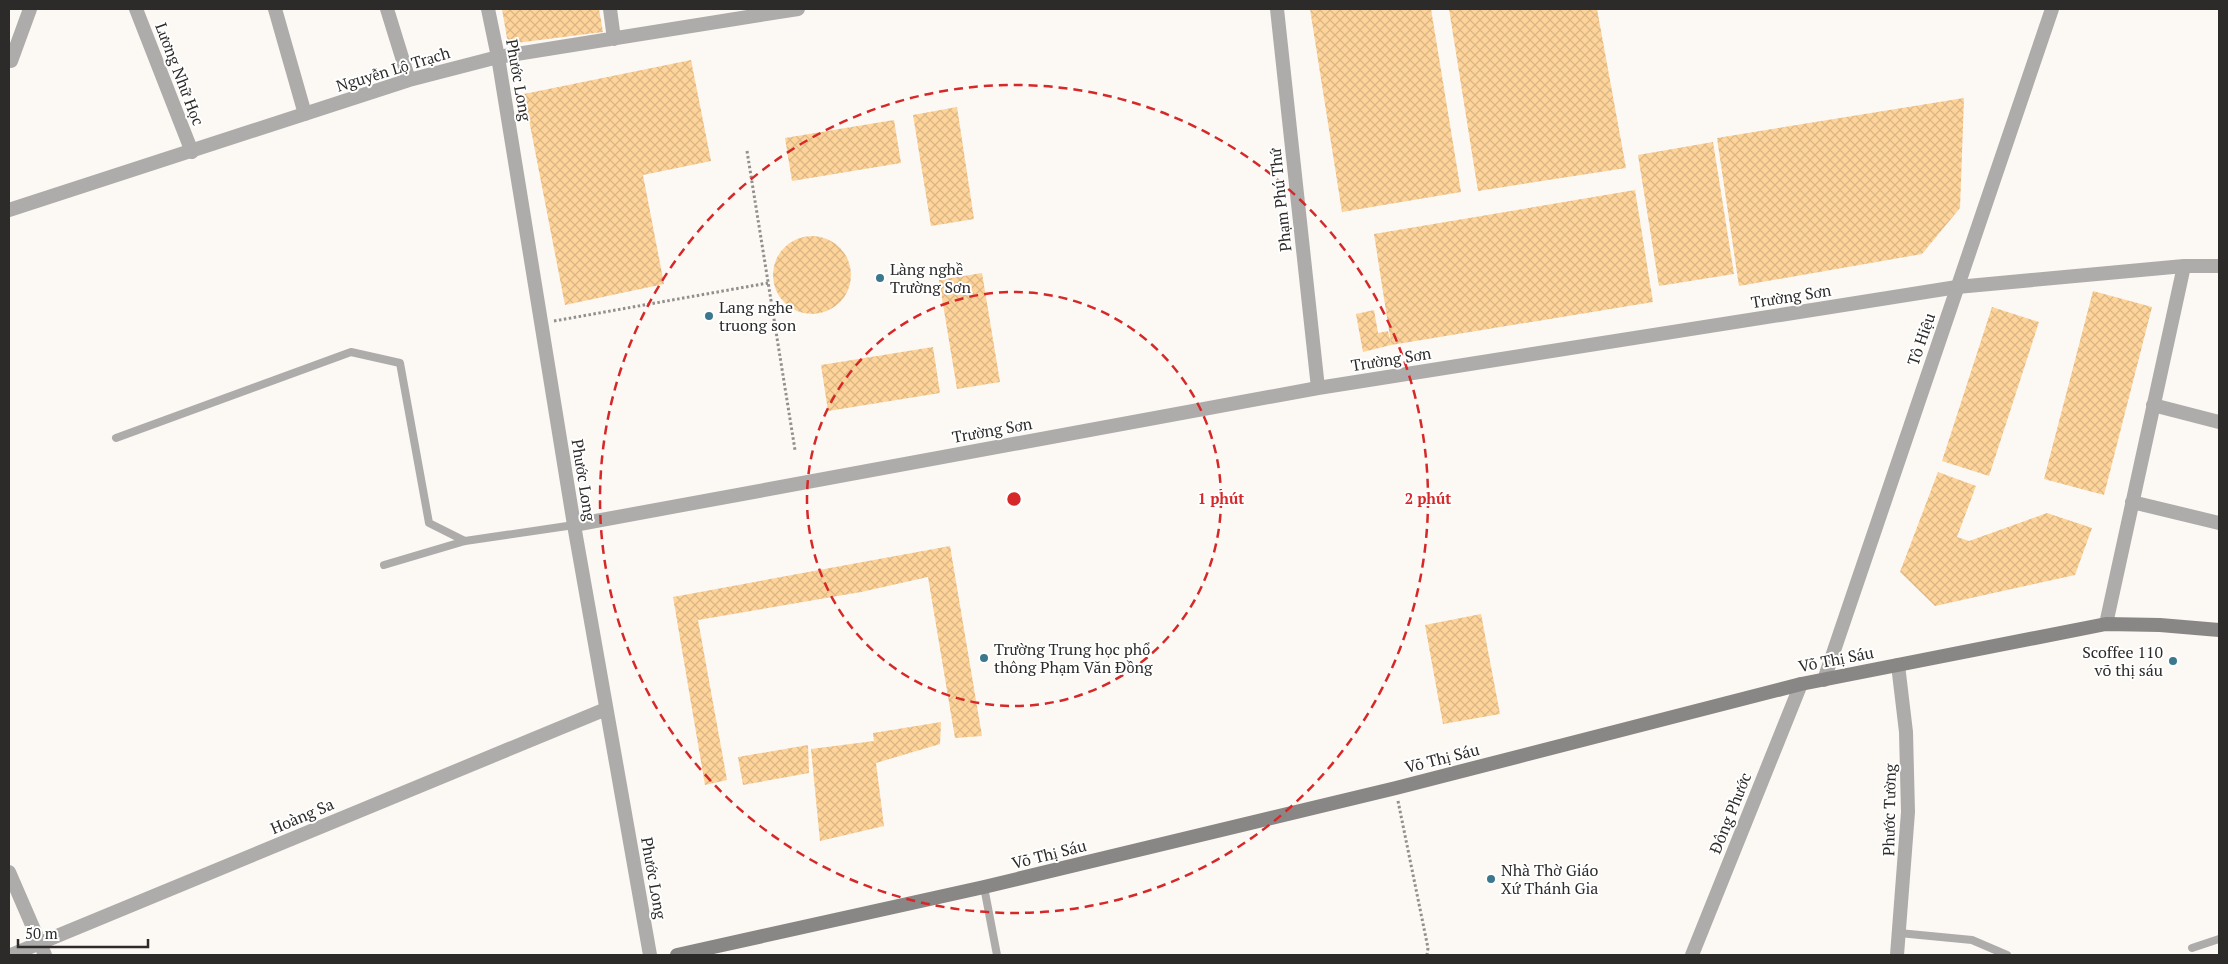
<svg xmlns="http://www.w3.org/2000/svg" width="2228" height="964" viewBox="0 0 2228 964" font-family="'PT Serif',serif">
<defs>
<pattern id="building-cross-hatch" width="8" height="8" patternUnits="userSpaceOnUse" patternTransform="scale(1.25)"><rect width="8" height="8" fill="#ffd49a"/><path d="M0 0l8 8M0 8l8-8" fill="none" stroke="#dbb685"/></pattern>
</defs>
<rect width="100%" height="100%" fill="#fcf8f4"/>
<path fill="url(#building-cross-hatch)" d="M502 9H599L603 32 508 44Z
M1310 9H1431L1461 192 1342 212Z
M1449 9H1597L1626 168 1478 191Z
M691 60 711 161 643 175 664 284 565 305 524 94Z
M1964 98 1960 208 1922 254 1739 286 1717 138Z
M957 107 974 219 931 226 913 115Z
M894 120 901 163 792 181 785 138Z
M1713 142 1734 274 1659 286 1638 155Z
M1635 190 1653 302 1391 345 1363 352 1356 314 1374 310 1378 333 1388 331 1391 343 1374 234Z
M773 275a39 39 0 1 1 78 0a39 39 0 1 1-78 0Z
M982 273 1000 382 957 389 939 280Z
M2093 291 2152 307 2104 495 2044 479Z
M1992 307 2039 322 1989 476 1942 461Z
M933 347 940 393 828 411 821 365Z
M1938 472 1976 486 1957 537 1969 541 2047 513 2092 528 2075 575 1935 606 1900 572Z
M950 546 982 736 955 738 928 577 861 592 698 620 727 780 705 785 673 597Z
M1481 614 1500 714 1443 724 1425 625Z
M941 722 940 744 876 763 884 826 820 841 811 749 874 741 873 733Z
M808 745 809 773 743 785 738 757Z"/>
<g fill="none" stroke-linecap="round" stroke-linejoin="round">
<path stroke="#92908d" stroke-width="3" stroke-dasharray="2.5 2.5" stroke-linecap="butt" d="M747 151 795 450
M554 321 768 283
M1398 801 1428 948 1427 955"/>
<path stroke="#adacaa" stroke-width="8" d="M116 438 351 352 400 363 429 523 465 541
M384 565 465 541 574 525
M984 887 997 955
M1899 933 1972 940 2007 955
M2192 948 2219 939"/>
<path stroke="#adacaa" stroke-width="14" d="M136 9 192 152
M275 9 305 114
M387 9 409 80
M488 9 498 57 574 525 650 955
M610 9 614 39
M1277 9 1318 388
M11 61 30 9
M9 210 409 80 498 57 798 9
M2153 405 2219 422
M2132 502 2219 523
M574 525 1318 388 1957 287 2184 266H2219
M2106 624 2184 266
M11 955 606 709
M1692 955 1801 684
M1897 955 1908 812 1906 732 1898 665"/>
<path stroke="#adacaa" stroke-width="14" d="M1824 680 2052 9
M9 872 45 955"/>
<path stroke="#898785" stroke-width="14" d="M677 955 984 887 1396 788 1801 684 2106 624 2160 625 2219 630"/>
</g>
<g fill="none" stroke="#d62828" stroke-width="2.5" stroke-dasharray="9 6">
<circle cx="1014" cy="499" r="207"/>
<circle cx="1014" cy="499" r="414"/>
</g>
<g fill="#3b788e" stroke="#fff" stroke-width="2">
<circle cx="880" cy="278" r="5"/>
<circle cx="709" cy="316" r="5"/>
<circle cx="984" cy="658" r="5"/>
<circle cx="2173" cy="661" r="5"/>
<circle cx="1491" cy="879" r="5"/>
</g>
<g text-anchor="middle" stroke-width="4" stroke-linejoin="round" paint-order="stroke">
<g font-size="16" fill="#2c2b2a" stroke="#fff">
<text transform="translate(393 69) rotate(-17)" y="6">Nguyễn Lộ Trạch</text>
<text transform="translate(180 74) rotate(69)" y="6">Lương Nhữ Học</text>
<text transform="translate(519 80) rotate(80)" y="6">Phước Long</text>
<text transform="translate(1280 200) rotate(-96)" y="6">Phạm Phú Thứ</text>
<text transform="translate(1791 296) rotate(-9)" y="6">Trường Sơn</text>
<text transform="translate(1921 339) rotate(-71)" y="6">Tô Hiệu</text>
<text transform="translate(1391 359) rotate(-9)" y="6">Trường Sơn</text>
<text transform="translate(992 430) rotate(-10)" y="6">Trường Sơn</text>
<text transform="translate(584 480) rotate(81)" y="6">Phước Long</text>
<text transform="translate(1836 659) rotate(-11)" y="6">Võ Thị Sáu</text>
<text transform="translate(1442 758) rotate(-14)" y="6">Võ Thị Sáu</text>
<text transform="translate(1889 810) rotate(-89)" y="6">Phước Tường</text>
<text transform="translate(1730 813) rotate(-68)" y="6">Đông Phước</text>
<text transform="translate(302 816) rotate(-23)" y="6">Hoàng Sa</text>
<text transform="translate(1049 854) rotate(-14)" y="6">Võ Thị Sáu</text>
<text transform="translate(654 878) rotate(80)" y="6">Phước Long</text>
</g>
<g font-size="16" fill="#2c2b2a" stroke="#fff" text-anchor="start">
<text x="890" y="275">Làng nghề<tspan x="890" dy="18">Trường Sơn</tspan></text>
<text x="719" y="313">Lang nghe<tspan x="719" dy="18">truong son</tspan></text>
<text x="994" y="655">Trường Trung học phổ<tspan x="994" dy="18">thông Phạm Văn Đồng</tspan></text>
<text x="2163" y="658" text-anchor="end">Scoffee 110<tspan x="2163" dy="18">võ thị sáu</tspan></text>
<text x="1501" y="876">Nhà Thờ Giáo<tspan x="1501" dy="18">Xứ Thánh Gia</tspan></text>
</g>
</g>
<circle cx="1014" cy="499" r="8" fill="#d62828" stroke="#fff" stroke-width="2.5"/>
<g font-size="15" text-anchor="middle" font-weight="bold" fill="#d62828" stroke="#fff" stroke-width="4" stroke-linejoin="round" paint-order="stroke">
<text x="1221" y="504">1 phút</text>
<text x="1428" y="504">2 phút</text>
</g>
<rect width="2228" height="964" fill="none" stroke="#2c2b2a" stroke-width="20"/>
<path d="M18 939v8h130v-8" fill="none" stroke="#2c2b2a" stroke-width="2.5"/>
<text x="25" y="939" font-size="15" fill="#2c2b2a" stroke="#ffffff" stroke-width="4" paint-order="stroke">50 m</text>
</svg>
